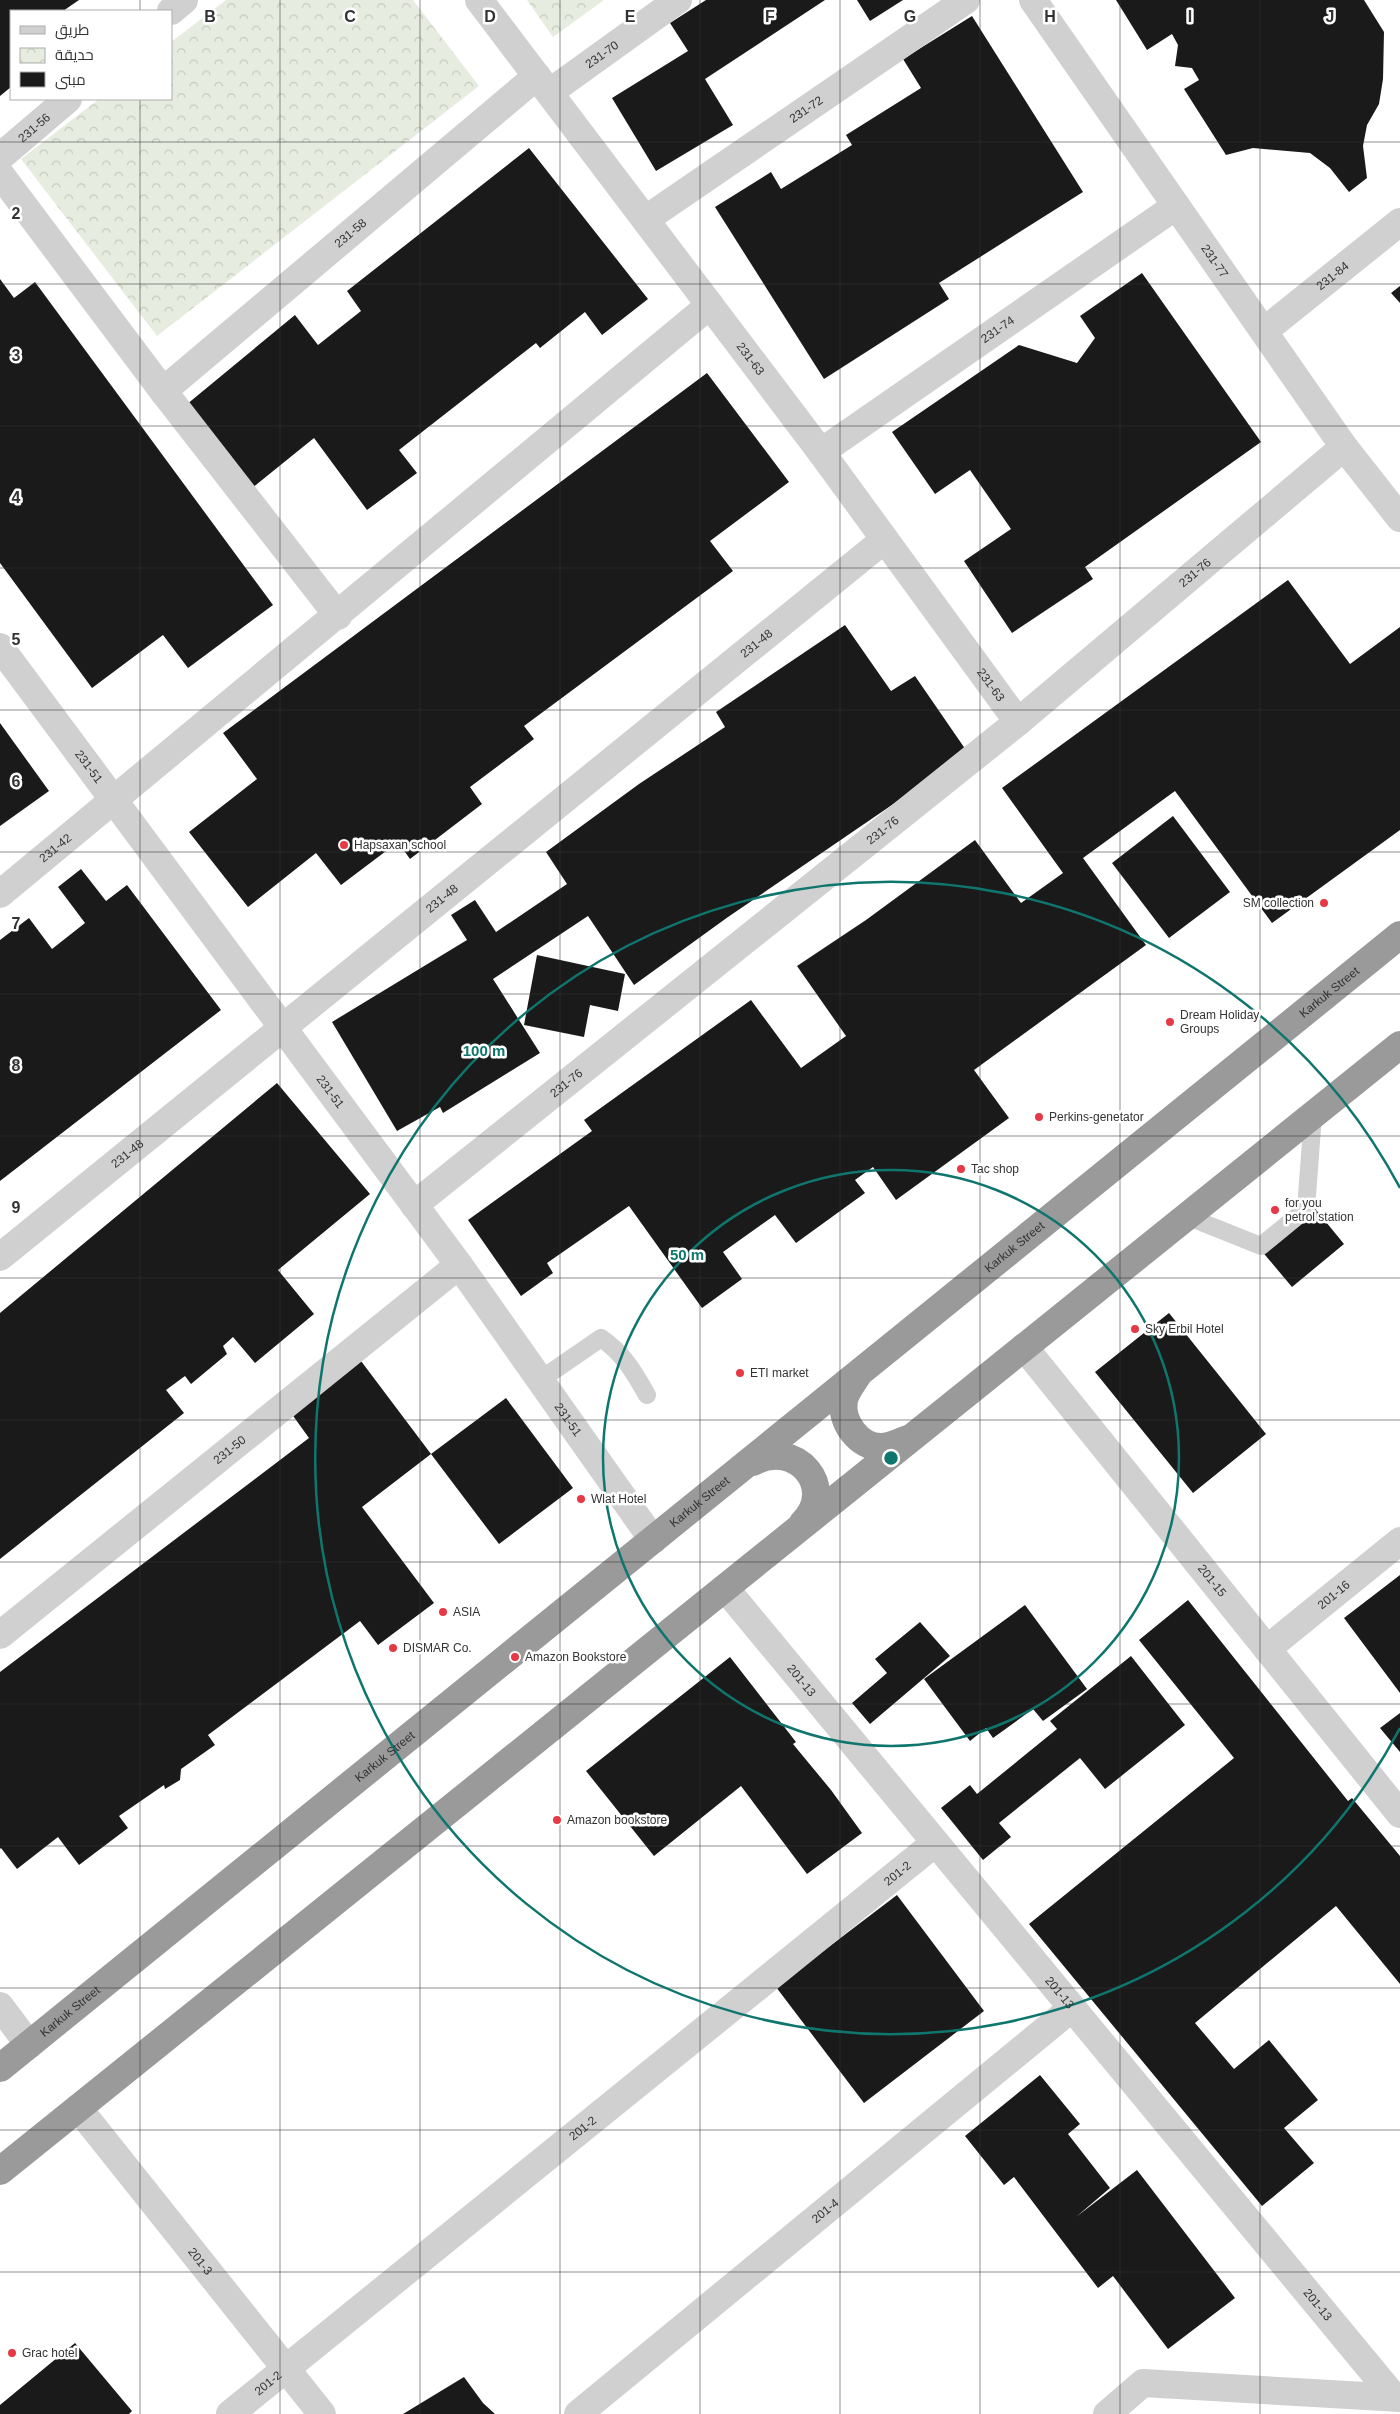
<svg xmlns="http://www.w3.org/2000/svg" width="1400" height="2414" viewBox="0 0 1400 2414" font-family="Helvetica,Cairo,sans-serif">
<defs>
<pattern id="park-crowns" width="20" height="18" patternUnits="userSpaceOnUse" patternTransform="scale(1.25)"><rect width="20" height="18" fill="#e6ecdf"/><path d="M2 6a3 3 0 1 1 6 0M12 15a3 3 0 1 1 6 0" fill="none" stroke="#c6cbc0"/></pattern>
</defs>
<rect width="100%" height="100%" fill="#fff"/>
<path fill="url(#park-crowns)" d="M226 0H413L479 86 157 336 21 159 99 99H171V42Z
M527 0H604L553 37Z"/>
<path fill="#1a1a1a" d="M0 0H79L63 11H11V87L0 96Z
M706 0H825L705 79 733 125 656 171 612 98 688 51 670 23Z
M857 0H903L870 21Z
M1116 0H1364L1384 32 1383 79 1379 104 1367 125 1363 146 1367 178 1349 192 1330 168 1310 153 1253 148 1226 155 1184 89 1199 80 1192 68 1175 66 1178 45 1172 34 1147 50Z
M972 16 1083 192 939 283 949 299 824 379 715 207 771 172 781 189 852 145 846 135 921 88 903 59Z
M529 148 648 299 602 335 585 312 540 348 536 343 399 450 417 473 367 510 314 438 252 488 186 405 295 315 318 345 361 311 347 291Z
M1142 273 1261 442 1085 567 1093 579 1012 633 964 561 1011 529 970 470 935 494 892 432 1019 345 1077 363 1095 338 1080 316Z
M0 279 14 298 35 282 273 605 188 668 163 635 92 688 0 563Z
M1400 286V303L1391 293Z
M707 373 789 482 710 541 733 571 524 726 534 739 470 787 482 804 410 859 398 842 341 885 316 853 248 907 189 832 257 779 223 733Z
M1288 580 1350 664 1400 627V830L1272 923 1175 791 1083 858 1146 945 974 1070 1009 1118 896 1200 873 1167 855 1180 865 1193 796 1243 775 1215 723 1252 742 1279 702 1308 629 1206 547 1263 553 1273 521 1296 468 1220 592 1131 584 1120 751 1000 801 1068 846 1036 797 966 866 920 975 840 1021 903 1063 873 1002 788Z
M845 625 891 691 915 676 968 753 728 917 634 985 588 916 493 979 540 1053 443 1113 440 1107 397 1131 332 1022 467 940 451 915 475 900 496 932 567 884 546 852 639 784 725 727 716 712Z
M0 723 49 791 0 826Z
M1173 816 1230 892 1169 938 1112 863Z
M81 869 106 901 127 885 221 1010 0 1181V940L29 918 52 949 85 923 58 887Z
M537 955 625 974 618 1011 590 1005 584 1037 524 1025Z
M277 1083 370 1194 278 1270 314 1314 255 1363 233 1337 223 1346 227 1354 191 1384 185 1376 166 1390 184 1413 0 1559V1313Z
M1308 1200 1344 1244 1292 1287 1255 1243Z
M1169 1313 1266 1434 1193 1493 1095 1372Z
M361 1361 431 1454 362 1507 434 1603 378 1645 360 1621 208 1735 215 1745 181 1769 180 1780 165 1789 164 1785 119 1816 128 1828 79 1865 58 1837 17 1869 1 1848 0 1849V1672L309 1438 291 1413Z
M506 1398 573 1488 499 1544 431 1454Z
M1400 1575V1693L1344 1618Z
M1188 1600 1348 1801 1352 1798 1400 1856V1984L1336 1906 1195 2023 1234 2069 1269 2040 1318 2100 1284 2128 1314 2163 1262 2206 1029 1924 1234 1758 1139 1640Z
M1025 1605 1087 1689 1043 1721 1033 1709 993 1738 986 1728 970 1741 924 1679Z
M920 1622 950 1656 870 1724 852 1703 887 1673 875 1659Z
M1131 1656 1185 1725 1105 1789 1080 1758 999 1823 1011 1837 983 1860 941 1808 970 1785 977 1794 1057 1729 1050 1721Z
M730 1657 796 1742 793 1744 831 1790 862 1833 807 1874 741 1786 654 1856 586 1771Z
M1400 1713V1752L1380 1728Z
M897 1895 984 2011 864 2103 776 1987Z
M1040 2075 1080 2124 1068 2134 1110 2188 1076 2217 1137 2170 1235 2298 1168 2349 1113 2276 1098 2288 1014 2177 1004 2185 965 2136Z
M75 2343 132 2411 129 2414H0V2405Z
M464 2377 483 2403 495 2414H403Z"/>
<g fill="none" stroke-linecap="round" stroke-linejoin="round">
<path stroke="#d0d0d0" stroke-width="18" d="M1186 1216 1261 1246 1306 1209 1313 1115
M540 1380 601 1338C623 1353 634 1372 647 1395"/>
<g stroke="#d0d0d0" stroke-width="28">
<path id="s1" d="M479 0 821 452 1018 722"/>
<path id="s2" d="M1033 0 1344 447 1400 518"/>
<path d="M171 11 184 0"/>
<path id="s3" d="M550 92 678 0"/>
<path id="s4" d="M0 157 68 99"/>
<path d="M0 174 163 391 338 616"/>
<path id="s5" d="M646 219 966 0"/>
<path id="s6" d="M1264 331 1400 222"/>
<path id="s7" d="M163 391 537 76"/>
<path id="s8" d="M821 452 1176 206"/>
<path id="s9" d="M0 647 459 1265 653 1540"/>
<path id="s10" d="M0 894 710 305"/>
<path id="s11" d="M414 1205 1018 722 1344 447"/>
<path id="s12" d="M0 1257 884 540"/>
<path id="s13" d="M1024 1347 1400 1814"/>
<path id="s14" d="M725 1588 1394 2397"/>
<path id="s15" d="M0 1635 459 1265"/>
<path id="s16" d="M1267 1649 1400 1541"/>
<path d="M0 2006 29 2045"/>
<path id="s17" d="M78 2108 322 2414"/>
<path id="s18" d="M230 2414 935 1843"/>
<path id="s19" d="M578 2414 1072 2008"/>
<path d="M1107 2414 1143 2383 1400 2398"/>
</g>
<g stroke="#9a9a9a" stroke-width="28">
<path d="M857 1376C852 1384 846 1391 844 1400 840 1422 859 1447 881 1447 891 1447 899 1442 908 1439"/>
<path d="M753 1462C796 1438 838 1488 803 1523"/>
<path id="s20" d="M0 2068 1400 935"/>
<path d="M0 2171 1400 1045"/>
</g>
</g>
<path fill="none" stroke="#333" stroke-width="1" stroke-opacity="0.55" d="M140 0V11M280 0V2414M420 0V2414M560 0V2414M700 0V2414M840 0V2414M980 0V2414M1120 0V2414M1260 0V2414M140 99V2414M0 142H1400M0 284H1400M0 426H1400M0 568H1400M0 710H1400M0 852H1400M0 994H1400M0 1136H1400M0 1278H1400M0 1420H1400M0 1562H1400M0 1704H1400M0 1846H1400M0 1988H1400M0 2130H1400M0 2272H1400"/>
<g fill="none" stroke="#0f766e" stroke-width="2.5">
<circle cx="891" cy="1458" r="288"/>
<path d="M1400 1728A576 576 0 1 1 1400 1188"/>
</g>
<g fill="#e63946" stroke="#fff" stroke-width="2">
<circle cx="344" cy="845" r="5"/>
<circle cx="1324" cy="903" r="5"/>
<circle cx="1170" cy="1022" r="5"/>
<circle cx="1039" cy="1117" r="5"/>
<circle cx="961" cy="1169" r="5"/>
<circle cx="1275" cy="1210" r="5"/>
<circle cx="1135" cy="1329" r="5"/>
<circle cx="740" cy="1373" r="5"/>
<circle cx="581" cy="1499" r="5"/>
<circle cx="443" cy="1612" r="5"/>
<circle cx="393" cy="1648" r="5"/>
<circle cx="515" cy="1657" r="5"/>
<circle cx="557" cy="1820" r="5"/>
<circle cx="12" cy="2353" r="5"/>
</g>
<g text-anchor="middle" stroke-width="5" stroke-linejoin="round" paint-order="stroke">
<g font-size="12" fill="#333" stroke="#fff">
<text dy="4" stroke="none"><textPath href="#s3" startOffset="64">231-70</textPath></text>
<text dy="4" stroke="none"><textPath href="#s5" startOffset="194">231-72</textPath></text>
<text dy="4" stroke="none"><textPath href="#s4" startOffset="45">231-56</textPath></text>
<text dy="4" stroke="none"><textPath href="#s7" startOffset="245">231-58</textPath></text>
<text dy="4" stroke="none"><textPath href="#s2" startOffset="318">231-77</textPath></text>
<text dy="4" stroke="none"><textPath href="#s6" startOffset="88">231-84</textPath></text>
<text dy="4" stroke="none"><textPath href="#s8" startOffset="215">231-74</textPath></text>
<text dy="4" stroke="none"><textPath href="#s1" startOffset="450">231-63</textPath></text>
<text dy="4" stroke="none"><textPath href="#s11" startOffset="1005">231-76</textPath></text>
<text dy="4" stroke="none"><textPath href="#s12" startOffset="974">231-48</textPath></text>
<text dy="4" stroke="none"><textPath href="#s1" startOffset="855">231-63</textPath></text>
<text dy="4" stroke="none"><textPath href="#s9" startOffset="149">231-51</textPath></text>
<text dy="4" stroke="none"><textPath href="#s11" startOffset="600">231-76</textPath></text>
<text dy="4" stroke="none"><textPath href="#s10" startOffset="72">231-42</textPath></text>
<text dy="4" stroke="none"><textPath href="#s12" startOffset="569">231-48</textPath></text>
<text dy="4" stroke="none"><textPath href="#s20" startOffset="1710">Karkuk Street</textPath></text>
<text dy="4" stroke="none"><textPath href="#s11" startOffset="195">231-76</textPath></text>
<text dy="4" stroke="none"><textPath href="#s9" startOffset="554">231-51</textPath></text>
<text dy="4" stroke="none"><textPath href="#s12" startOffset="164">231-48</textPath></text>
<text dy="4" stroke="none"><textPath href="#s20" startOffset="1305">Karkuk Street</textPath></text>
<text dy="4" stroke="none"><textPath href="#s9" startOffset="959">231-51</textPath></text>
<text dy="4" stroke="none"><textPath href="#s15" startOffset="295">231-50</textPath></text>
<text dy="4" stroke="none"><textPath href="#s20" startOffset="900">Karkuk Street</textPath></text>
<text dy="4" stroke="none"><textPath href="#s13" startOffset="300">201-15</textPath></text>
<text dy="4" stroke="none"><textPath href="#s16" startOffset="86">201-16</textPath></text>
<text dy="4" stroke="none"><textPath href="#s14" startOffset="120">201-13</textPath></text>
<text dy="4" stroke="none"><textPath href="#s20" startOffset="495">Karkuk Street</textPath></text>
<text dy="4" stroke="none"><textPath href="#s18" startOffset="859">201-2</textPath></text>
<text dy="4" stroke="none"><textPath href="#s14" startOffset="525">201-13</textPath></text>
<text dy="4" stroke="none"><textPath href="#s20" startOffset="90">Karkuk Street</textPath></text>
<text dy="4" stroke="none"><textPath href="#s18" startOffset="454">201-2</textPath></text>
<text dy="4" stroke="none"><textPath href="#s19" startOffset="320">201-4</textPath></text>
<text dy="4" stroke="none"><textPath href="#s17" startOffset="196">201-3</textPath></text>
<text dy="4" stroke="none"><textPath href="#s14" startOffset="930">201-13</textPath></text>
<text dy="4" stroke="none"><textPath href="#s18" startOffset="49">201-2</textPath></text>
</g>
<g font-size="12" fill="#333" stroke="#fff" text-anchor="start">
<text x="354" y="849">Hapsaxan school</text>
<text x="1314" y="907" text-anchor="end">SM collection</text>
<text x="1180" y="1019">Dream Holiday<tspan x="1180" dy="14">Groups</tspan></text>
<text x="1049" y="1121">Perkins-genetator</text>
<text x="971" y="1173">Tac shop</text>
<text x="1285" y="1207">for you<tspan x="1285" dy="14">petrol station</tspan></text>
<text x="1145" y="1333">Sky Erbil Hotel</text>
<text x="750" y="1377">ETI market</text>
<text x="591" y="1503">Wlat Hotel</text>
<text x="453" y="1616">ASIA</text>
<text x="403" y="1652">DISMAR Co.</text>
<text x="525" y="1661">Amazon Bookstore</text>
<text x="567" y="1824">Amazon bookstore</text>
<text x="22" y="2357">Grac hotel</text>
</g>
</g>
<g font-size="16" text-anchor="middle" font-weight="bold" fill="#333" stroke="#fff" stroke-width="5" stroke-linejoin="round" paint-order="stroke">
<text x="210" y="22">B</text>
<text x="350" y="22">C</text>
<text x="490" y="22">D</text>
<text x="630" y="22">E</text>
<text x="770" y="22">F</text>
<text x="910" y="22">G</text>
<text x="1050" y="22">H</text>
<text x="1190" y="22">I</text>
<text x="1330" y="22">J</text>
<text x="16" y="219">2</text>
<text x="16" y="361">3</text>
<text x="16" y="503">4</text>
<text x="16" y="645">5</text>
<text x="16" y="787">6</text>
<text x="16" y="929">7</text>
<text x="16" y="1071">8</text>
<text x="16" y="1213">9</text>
</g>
<circle cx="891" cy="1458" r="8" fill="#0f766e" stroke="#fff" stroke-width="2.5"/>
<g font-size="15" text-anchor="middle" font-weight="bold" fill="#0f766e" stroke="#fff" stroke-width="5" stroke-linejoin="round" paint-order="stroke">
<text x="484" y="1056">100 m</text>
<text x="687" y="1260">50 m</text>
</g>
<rect x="10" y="10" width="162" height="90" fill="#ffffff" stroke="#adadad"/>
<rect x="20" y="26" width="25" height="8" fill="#d0d0d0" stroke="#adadad"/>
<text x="55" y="35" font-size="15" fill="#333333">طريق</text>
<rect x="20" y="48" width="25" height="15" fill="url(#park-crowns)" stroke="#adadad"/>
<text x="55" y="60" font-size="15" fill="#333333">حديقة</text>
<rect x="20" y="72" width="25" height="15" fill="#1a1a1a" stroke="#adadad"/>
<text x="55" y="85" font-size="15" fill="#333333">مبنى</text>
</svg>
